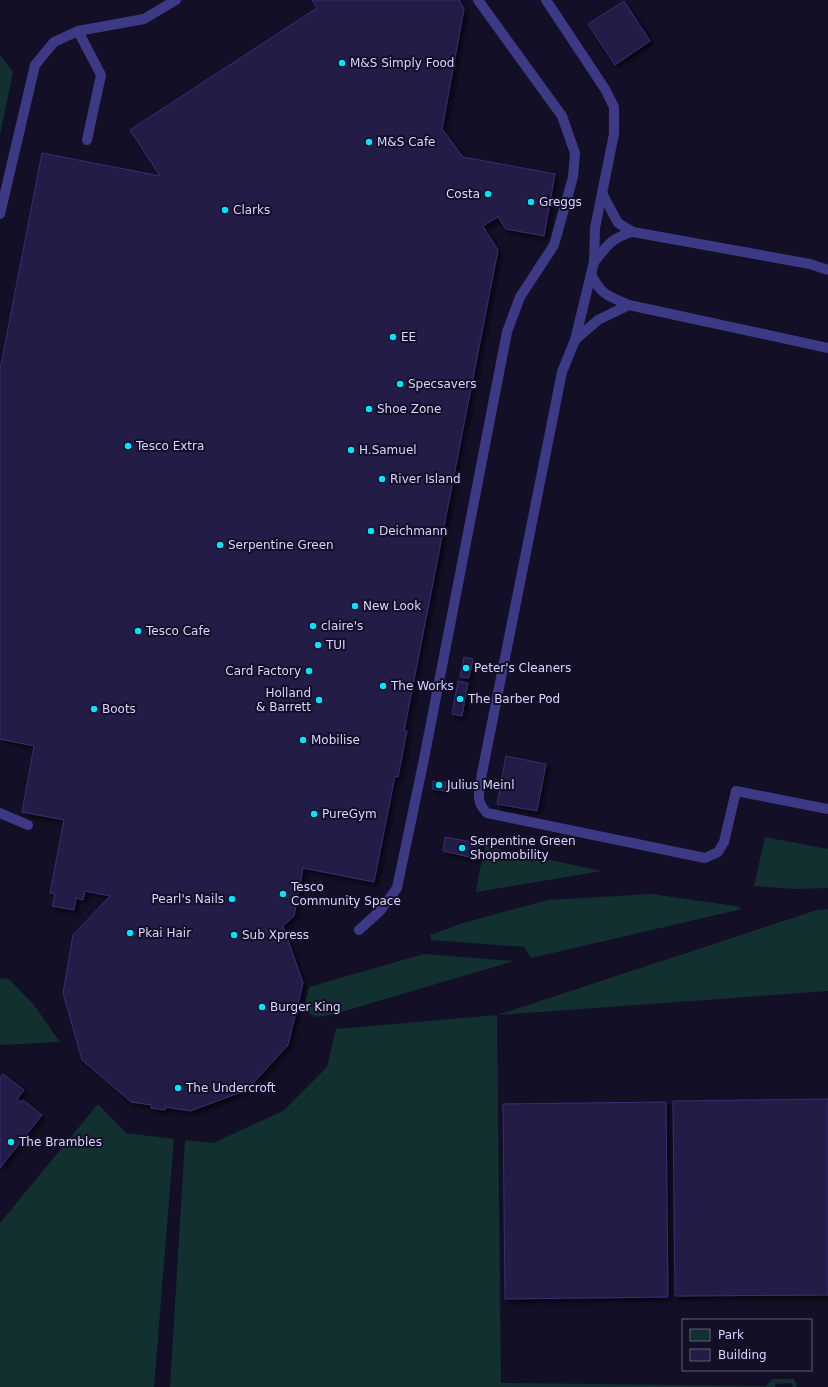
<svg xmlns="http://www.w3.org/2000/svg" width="828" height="1387" viewBox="0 0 828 1387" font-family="'DejaVu Sans',sans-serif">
  <defs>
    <filter id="shadow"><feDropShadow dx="3.5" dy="3.5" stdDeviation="2" flood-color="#0009"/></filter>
  </defs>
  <rect width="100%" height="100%" fill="#130f26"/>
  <g fill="#12302f">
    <polygon points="0,55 13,72 0,135"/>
    <polygon points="765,837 828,849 828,888 794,889 754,886"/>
    <polygon points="484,846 602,871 476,892"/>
    <polygon points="651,894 736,906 742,909 531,958 524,947 431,940 430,935 463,923 548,900"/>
    <polygon points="828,909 828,991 497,1015 501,1383 766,1386 772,1379 794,1379 797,1387 793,1387 792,1383 776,1384 775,1387 170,1387 185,1140 213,1143 283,1111 327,1067 336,1029 497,1015 817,910"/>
    <polygon points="424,954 514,961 331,1015 316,1017 303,1010 309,987"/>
    <polygon points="0,978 9,979 34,1005 60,1042 0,1045"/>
    <polygon points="98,1104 126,1133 174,1139 154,1387 0,1387 0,1223"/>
  </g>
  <g fill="#241b47" stroke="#3b2d73" filter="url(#shadow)">
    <polygon points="312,0 459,0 464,9 442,129 463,157 555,174 544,236 506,229 498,217 483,226 498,250 404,731 407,731 398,777 395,776 374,882 303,868 294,916 283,926 303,983 288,1045 247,1090 190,1111 166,1107 165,1110 151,1108 152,1105 131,1102 82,1060 63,993 73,935 110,896 85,891 83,900 76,898 74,910 52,906 55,894 50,893 64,820 22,812 34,746 0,739 0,370 42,153 160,176 130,130 317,8"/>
    <polygon points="624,1 650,41 615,65 588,24"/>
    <polygon points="464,657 473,659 469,678 460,677"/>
    <polygon points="458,681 468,683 462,716 452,714"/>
    <polygon points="506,756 546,764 537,811 497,804"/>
    <polygon points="433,781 446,782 445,791 432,789"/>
    <polygon points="445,837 481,844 478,859 443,851"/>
    <polygon points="3,1074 24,1090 17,1099 21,1102 23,1100 42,1115 0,1168 0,1078"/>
    <polygon points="828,1099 828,1295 675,1296 673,1101"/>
    <polygon points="666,1102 668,1297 505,1299 503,1104"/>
  </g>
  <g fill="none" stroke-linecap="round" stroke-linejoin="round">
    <g stroke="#3d3a85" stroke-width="10">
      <path d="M 546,0 L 605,89 L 614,107 L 614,134 L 595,228 L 594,262 L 575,340 L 562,372 L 482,773 C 480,790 474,800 487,813 L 705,858 L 718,852 L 724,842 L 736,791 L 828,809"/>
      <polyline points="78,31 101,75 87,140"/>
      <polyline points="602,193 618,223 633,232 810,264 828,270"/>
      <polyline points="0,214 35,65 54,42 78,31 144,19 176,0"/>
      <path d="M 594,262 C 607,246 612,237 633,232"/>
      <path d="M 591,274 C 601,295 608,296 629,305 L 828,348"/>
      <polyline points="575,340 598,320 629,305"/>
      <polyline points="0,813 28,825"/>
      <polyline points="359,930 380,911 397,888 424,759 507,332 520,297 554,245 573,177 575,153 562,116 478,0"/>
    </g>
  </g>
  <g fill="#00e5ff" stroke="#130f26" stroke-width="1.5">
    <circle cx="342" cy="63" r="4"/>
    <circle cx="369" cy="142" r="4"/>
    <circle cx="488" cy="194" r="4"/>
    <circle cx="531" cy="202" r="4"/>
    <circle cx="225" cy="210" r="4"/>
    <circle cx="393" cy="337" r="4"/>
    <circle cx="400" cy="384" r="4"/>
    <circle cx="369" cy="409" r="4"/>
    <circle cx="128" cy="446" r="4"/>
    <circle cx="351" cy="450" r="4"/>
    <circle cx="382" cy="479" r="4"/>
    <circle cx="371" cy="531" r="4"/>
    <circle cx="220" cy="545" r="4"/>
    <circle cx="355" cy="606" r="4"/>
    <circle cx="313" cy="626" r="4"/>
    <circle cx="138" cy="631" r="4"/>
    <circle cx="318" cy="645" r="4"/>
    <circle cx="466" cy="668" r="4"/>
    <circle cx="309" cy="671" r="4"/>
    <circle cx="383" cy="686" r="4"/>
    <circle cx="460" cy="699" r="4"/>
    <circle cx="319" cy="700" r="4"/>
    <circle cx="94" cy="709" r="4"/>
    <circle cx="303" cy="740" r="4"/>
    <circle cx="439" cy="785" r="4"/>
    <circle cx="314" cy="814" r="4"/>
    <circle cx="462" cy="848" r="4"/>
    <circle cx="283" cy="894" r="4"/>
    <circle cx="232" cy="899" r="4"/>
    <circle cx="130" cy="933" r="4"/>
    <circle cx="234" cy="935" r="4"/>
    <circle cx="262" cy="1007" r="4"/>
    <circle cx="178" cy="1088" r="4"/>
    <circle cx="11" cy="1142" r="4"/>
  </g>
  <g text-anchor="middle" stroke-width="4" stroke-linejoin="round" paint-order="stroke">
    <g font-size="12" fill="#d9d4ff" stroke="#130f26" text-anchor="start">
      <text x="350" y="67">M&amp;S Simply Food</text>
      <text x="377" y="146">M&amp;S Cafe</text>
      <text x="480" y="198" text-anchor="end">Costa</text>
      <text x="539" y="206">Greggs</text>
      <text x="233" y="214">Clarks</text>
      <text x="401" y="341">EE</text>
      <text x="408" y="388">Specsavers</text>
      <text x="377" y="413">Shoe Zone</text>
      <text x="136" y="450">Tesco Extra</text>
      <text x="359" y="454">H.Samuel</text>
      <text x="390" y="483">River Island</text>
      <text x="379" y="535">Deichmann</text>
      <text x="228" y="549">Serpentine Green</text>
      <text x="363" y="610">New Look</text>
      <text x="321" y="630">claire's</text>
      <text x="146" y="635">Tesco Cafe</text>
      <text x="326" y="649">TUI</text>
      <text x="474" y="672">Peter's Cleaners</text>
      <text x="301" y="675" text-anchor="end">Card Factory</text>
      <text x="391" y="690">The Works</text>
      <text x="311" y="697" text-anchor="end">Holland<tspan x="311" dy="14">&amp; Barrett</tspan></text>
      <text x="468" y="703">The Barber Pod</text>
      <text x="102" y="713">Boots</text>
      <text x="311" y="744">Mobilise</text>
      <text x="447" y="789">Julius Meinl</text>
      <text x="322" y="818">PureGym</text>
      <text x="470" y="845">Serpentine Green<tspan x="470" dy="14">Shopmobility</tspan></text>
      <text x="291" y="891">Tesco<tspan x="291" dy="14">Community Space</tspan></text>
      <text x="224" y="903" text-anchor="end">Pearl's Nails</text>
      <text x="138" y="937">Pkai Hair</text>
      <text x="242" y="939">Sub Xpress</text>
      <text x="270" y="1011">Burger King</text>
      <text x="186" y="1092">The Undercroft</text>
      <text x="19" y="1146">The Brambles</text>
    </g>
  </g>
  <rect x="682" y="1319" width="130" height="52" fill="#130f26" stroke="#625e7d"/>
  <rect x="690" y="1329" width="20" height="12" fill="#12302f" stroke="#625e7d"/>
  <text x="718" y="1339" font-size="12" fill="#d9d4ff">Park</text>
  <rect x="690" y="1349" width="20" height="12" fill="#241b47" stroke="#625e7d"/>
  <text x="718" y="1359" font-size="12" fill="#d9d4ff">Building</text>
</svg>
